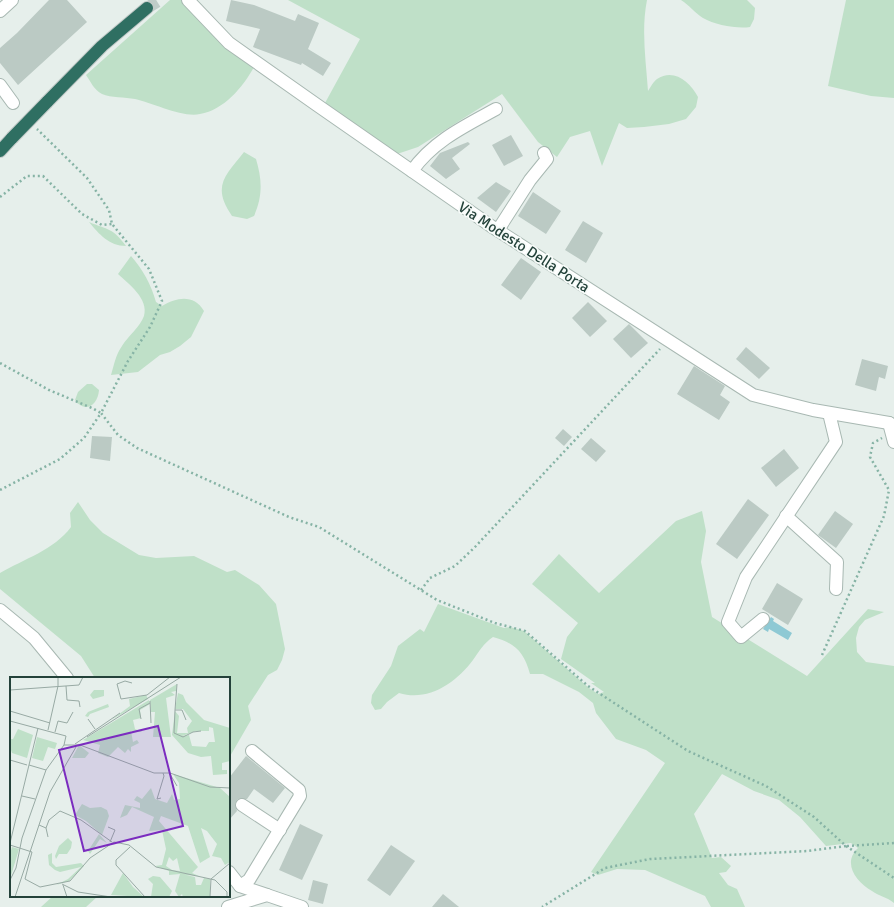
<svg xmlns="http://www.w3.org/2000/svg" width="894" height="907" viewBox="0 0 894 907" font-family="Signika,sans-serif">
  <rect width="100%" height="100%" fill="#e6efeb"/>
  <g fill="#bfe0c8">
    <path d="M 170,0 L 182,0 L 254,67 C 243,87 224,110 200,114 C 183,118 153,103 135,99 C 125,97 111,98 102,94 C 94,90 91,82 86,75 Z"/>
    <path d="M 288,0 L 647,0 C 641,30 646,61 648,91 C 650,88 653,82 657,79 C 674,68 690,82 698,97 L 696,107 L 686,119 L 669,124 L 644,127 L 627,128 L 619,123 L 602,166 L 590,131 L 570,137 L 557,157 L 538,142 L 502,94 L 418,147 L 397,154 L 325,103 L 360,39 Z"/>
    <path d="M 681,0 L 747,0 L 755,8 L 754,19 L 750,27 C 737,29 715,25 703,18 C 695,13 689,5 681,0 Z"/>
    <polygon points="846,0 894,0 894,98 871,96 828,86"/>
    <path d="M 244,152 L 256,159 C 262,179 263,196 254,216 L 247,219 L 232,216 C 211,186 226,175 244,152 Z"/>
    <path d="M 89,222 C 108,230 113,228 126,246 C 109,246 99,234 89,222 Z"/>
    <path d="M 131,256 C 143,270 151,284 156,302 L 162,306 C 177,297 194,294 204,311 L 191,337 L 180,346 L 170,352 L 160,355 L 138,372 L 111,375 C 114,365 116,354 122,346 C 128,336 140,327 144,316 C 149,299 129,284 118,274 Z"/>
    <path d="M 87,384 L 92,384 L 99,390 C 98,405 85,414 75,400 L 78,392 Z"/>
    <path d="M 78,502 L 90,520 L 103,533 L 139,555 L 156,558 L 194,556 L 227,572 L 235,570 L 259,585 L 276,604 L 285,649 L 282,660 L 277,670 L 268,675 L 248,706 L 251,720 L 229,758 L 229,678 L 95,678 L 81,656 L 0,589 L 0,573 C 24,559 54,550 71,527 L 70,513 Z"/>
    <path d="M 702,511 L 706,531 L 701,562 L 712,617 L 807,676 L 868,609 L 884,612 L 865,620 L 859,627 L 856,638 L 857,652 L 866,662 L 894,666 L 894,903 C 887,897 879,896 872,891 C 856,882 842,863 858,848 L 851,843 L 826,846 L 800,817 L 779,800 L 754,791 L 722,774 L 694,814 L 712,858 L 721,857 L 731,866 L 726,872 L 719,873 L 728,885 L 737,889 L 745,907 L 711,907 L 705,896 L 645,870 L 617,869 L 598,875 L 591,872 L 665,763 L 646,750 L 616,739 L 596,713 L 593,703 L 579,692 L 543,674 L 530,674 C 524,652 515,643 493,637 C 483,644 480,650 473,660 C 456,683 428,702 399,693 L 387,702 L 381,709 L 375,710 L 371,703 L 372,695 L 391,666 L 398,646 L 420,629 L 424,632 L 438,604 L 504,628 L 510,627 L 524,631 L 589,688 L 598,694 L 604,692 L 591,683 L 595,683 L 561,659 L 567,637 L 578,623 L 532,584 L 559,554 L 599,593 L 676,521 Z"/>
    <polygon points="53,896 98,896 86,907 41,907"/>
  </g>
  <polygon fill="#8ec9d4" points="771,617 774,619 773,621 792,633 788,640 769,629 768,632 763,629"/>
  <g fill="#bbcac4">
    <polygon points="49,0 67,0 87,22 18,85 0,63 0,48 17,33"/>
    <polygon points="231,0 254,5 295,21 298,14 319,23 308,49 331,63 323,76 302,63 301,65 253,47 260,29 226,21"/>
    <polygon points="511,135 523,156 504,166 492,145"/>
    <polygon points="468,142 470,144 452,158 460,169 446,179 430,166 440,153"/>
    <polygon points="496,182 511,191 496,212 477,198"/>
    <polygon points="533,192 561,211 546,234 518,216"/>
    <polygon points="583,221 603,233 586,263 565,250"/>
    <polygon points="521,258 541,272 521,300 501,285"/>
    <polygon points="588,302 607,321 590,337 572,318"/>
    <polygon points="629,324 648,343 631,358 613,339"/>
    <polygon points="746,347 770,368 759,379 736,359"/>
    <polygon points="862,359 888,366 885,379 879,377 876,391 855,385"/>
    <polygon points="694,366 725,386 720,395 730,402 719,420 677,394"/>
    <polygon points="563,429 572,437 564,446 555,438"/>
    <polygon points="92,436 112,437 110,461 90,458"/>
    <polygon points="591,438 606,451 596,462 581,449"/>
    <polygon points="784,449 799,468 776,487 761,468"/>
    <polygon points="748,499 769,515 737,559 716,544"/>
    <polygon points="835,511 853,524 836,548 818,535"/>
    <polygon points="777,583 803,599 788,625 762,609"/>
    <polygon points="246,756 285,788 273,803 254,789 247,799 238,799 235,804 237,811 229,820 229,778"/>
    <polygon points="300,824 323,835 302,880 279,870"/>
    <polygon points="391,845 415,861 390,896 367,880"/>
    <polygon points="313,880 328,884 323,904 308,900"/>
    <polygon points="443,894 459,907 432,907"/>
  </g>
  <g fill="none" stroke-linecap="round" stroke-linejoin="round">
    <polyline stroke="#bfccc8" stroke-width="12" stroke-dasharray="12 6" stroke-linecap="butt" points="147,8 160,0"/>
    <defs>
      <g id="minor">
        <polyline points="188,0 229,43 317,105 491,226 753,395 813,410 889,423 894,426"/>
        <polyline points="0,11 12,0"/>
        <polyline points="0,85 13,103"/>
        <path d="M 412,171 C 433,141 465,126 496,109"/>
        <polyline points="498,230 530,180 547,159 544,153"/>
        <polyline points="889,423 894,442"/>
        <polyline points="786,516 837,562 836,589"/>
        <polyline points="0,610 34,638 67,678"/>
        <polyline points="763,619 741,637 728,622 746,577 836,442 829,413"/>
        <polyline points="242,805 280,830"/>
        <polyline points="229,872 240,886 267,895"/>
        <polyline points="240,886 249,880 300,796 299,790 252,751"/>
        <polyline points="228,907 267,895 302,907"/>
      </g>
      <g id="highway">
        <polyline points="47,102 102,46 147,8"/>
        <polyline points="0,151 12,138"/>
      </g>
    </defs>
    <use href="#minor" stroke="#a8b8b2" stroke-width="14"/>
    <use href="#highway" stroke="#c2cac8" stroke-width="14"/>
    <g stroke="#86b3a5" stroke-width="2.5" stroke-dasharray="2 3" stroke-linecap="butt">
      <polyline points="0,197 27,176 43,176 82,214 102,225 112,224"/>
      <polyline points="0,363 49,390 92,408 101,413 128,361 150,327 162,301 149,269 112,224 109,210 87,178 37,129"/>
      <polyline points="0,490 60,459 84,438 101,413 118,435 137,448 289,517 319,527 437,600 495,623 525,631 588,686 688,751 766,786 814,817 846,846 807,851 650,859 605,868 542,907"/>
      <polyline points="421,590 430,578 455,566 475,547 660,349"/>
      <polyline points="822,655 884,516 889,490 870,457 873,443 882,438"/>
      <polyline points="846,846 894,878"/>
      <polyline points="847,846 894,843"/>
    </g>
    <use href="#minor" stroke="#fff" stroke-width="12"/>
    <use href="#highway" stroke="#2f6f62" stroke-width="12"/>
    <defs>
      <polyline id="highway-bridge" points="12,138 47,102"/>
    </defs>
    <use href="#highway-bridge" stroke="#c2cac8" stroke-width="14" stroke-linecap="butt"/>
    <use href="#highway-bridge" stroke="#2f6f62" stroke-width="12"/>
  </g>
  <g text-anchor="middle" stroke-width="3.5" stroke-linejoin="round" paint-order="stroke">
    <g font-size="15" fill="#24423a" stroke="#f7fbf9">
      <text transform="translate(524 247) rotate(33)" y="5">Via Modesto Della Porta</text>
    </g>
  </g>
  <g transform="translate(10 677)">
    <rect width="220" height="220" fill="#e6efeb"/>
    <path d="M 167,7 L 166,14 L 161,15 L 165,18 L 156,21 L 161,60 L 143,60 L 145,35 L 141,35 L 140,23 ZM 84,13 L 94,13 L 94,19 L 83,22 L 80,18 ZM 168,16 L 173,18 L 176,25 L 194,43 L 220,51 L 220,84 L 212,86 L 212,93 L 217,93 L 217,97 L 203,98 L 201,79 L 191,80 L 178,76 L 162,58 L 165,34 L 169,39 L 167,56 L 178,56 L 177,51 L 182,44 L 173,32 L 165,32 ZM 199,50 L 203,51 L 205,65 L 199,65 L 196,70 L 182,69 L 179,58 L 172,59 L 186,54 L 199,54 ZM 136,18 L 138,22 L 101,43 L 120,29 L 119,22 ZM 139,23 L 140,27 L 130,33 L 131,41 L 123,43 L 125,52 L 133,55 L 121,54 L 123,65 L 127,63 L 129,66 L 121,70 L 121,75 L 118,72 L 115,76 L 108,70 L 98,80 L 88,76 L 90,68 L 73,63 ZM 98,27 L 99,30 L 80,37 L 78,40 L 75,39 L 78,35 ZM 8,52 L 23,58 L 17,81 L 2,76 L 1,73 L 0,62 L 3,62 ZM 27,60 L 47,66 L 45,72 L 38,70 L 33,84 L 22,81 ZM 69,68 L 79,76 L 75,81 L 62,81 ZM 163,97 L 210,111 L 220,120 L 220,185 L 215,188 L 211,181 L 202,179 L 207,167 L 197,154 L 191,151 L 200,180 L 190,186 L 178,149 L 151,139 L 149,144 L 188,190 L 182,196 L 189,199 L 176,198 L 185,200 L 186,208 L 191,208 L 194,201 L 200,202 L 200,220 L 173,220 L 172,217 L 169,220 L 165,214 L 170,197 L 159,198 L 159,194 L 145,189 L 152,188 L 156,172 L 152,153 L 139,154 L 144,140 L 122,130 L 117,138 L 110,141 L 115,128 L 130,131 L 130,126 L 124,123 L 127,119 L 132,122 L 141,111 L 145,122 L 157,126 L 162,117 L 164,123 L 170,122 L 169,106 ZM 159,180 L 163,184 L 167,181 L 170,194 L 162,193 L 156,189 ZM 72,127 L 80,131 L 91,130 L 97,133 L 99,139 L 92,158 L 76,144 L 65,138 ZM 89,157 L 97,166 L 90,162 L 80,177 L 78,174 ZM 58,161 L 62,165 L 61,171 L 57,177 L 49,177 L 46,182 L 45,179 L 49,169 ZM 2,170 L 9,172 L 0,202 L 0,177 ZM 42,176 L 42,186 L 46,190 L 71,186 L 74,189 L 59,204 L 46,208 L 58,202 L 71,190 L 50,195 L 45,193 L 39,188 L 38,178 ZM 113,196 L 123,210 L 134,220 L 101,218 ZM 143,199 L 150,200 L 162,214 L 159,220 L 141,220 L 143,207 L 138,202 Z" fill="#bfe0c8" fill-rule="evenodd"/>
    <path fill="none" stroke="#98aaa4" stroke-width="1" d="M 122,6 L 115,4 L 107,7 L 111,22 L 137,18M 167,7 L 165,33 L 172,33 L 176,43M 56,9 L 57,23 L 69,24 L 70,30M 0,13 L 69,8 L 73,0M 137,18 L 160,0M 140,24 L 141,46M 165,33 L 164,56 L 173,60 L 183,55 L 191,54M 0,34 L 40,46M 78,42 L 85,52M 131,42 L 129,32 L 140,26M 0,44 L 56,59 L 54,68 L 36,93 L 19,88M 38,53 L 48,9 L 48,0M 45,55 L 48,44 L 57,46 L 63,35M 77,60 L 171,0M 65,67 L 110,36M 54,68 L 70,68 L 144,96 L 160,96 L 200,110 L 220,111M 0,83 L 17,88M 160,97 L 167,109M 12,119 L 25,122M 151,121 L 147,122 L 154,99 L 153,96M 29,148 L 36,151 L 38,160M 98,150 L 105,153 L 100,165M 36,151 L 39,143 L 50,134 L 71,143 L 102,165M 0,166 L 28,51M 0,168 L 22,175 L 15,202 L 30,210 L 60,204 L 80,181 L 104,165 L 119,168 L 146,190 L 205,203 L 217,215 L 217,220M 120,170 L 106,183 L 106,188 L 135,220M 201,202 L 220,186M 0,203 L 6,191 L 12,161 L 36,93M 52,207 L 68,215 L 101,220M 53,208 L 57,220M 5,220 L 40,115 L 66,70M 200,220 L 201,202"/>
    <path fill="#7b2cbf" fill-opacity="0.15" stroke="#7b2cbf" stroke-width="2" d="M 148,49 L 173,149 L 74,174 L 49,73 Z"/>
    <rect width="220" height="220" fill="none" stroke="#24423a" stroke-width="2"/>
  </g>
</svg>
